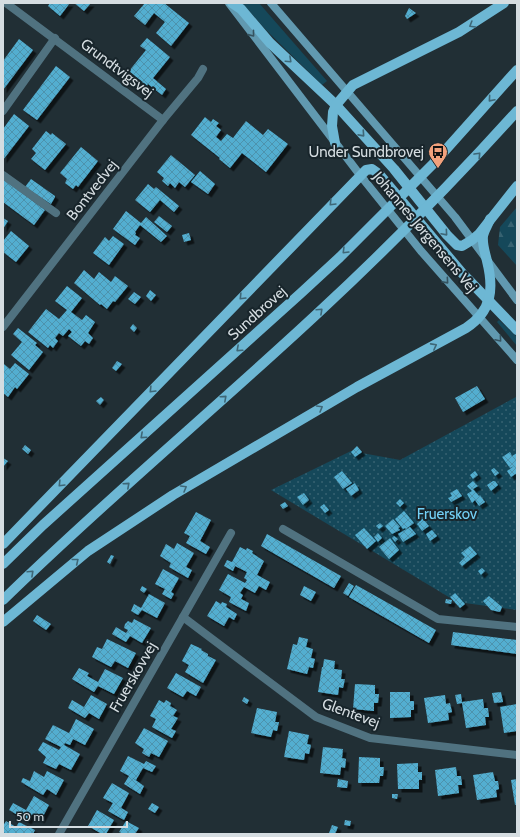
<svg xmlns="http://www.w3.org/2000/svg" width="520" height="837" viewBox="0 0 520 837" font-family="Cabin,sans-serif">
  <defs>
    <pattern id="forest-firs" width="22" height="20" patternUnits="userSpaceOnUse"><rect width="22" height="20" fill="#15485a"/><path d="M5 1l3.5 6h-7zM16 11l3.5 6h-7z" fill="#366271"/></pattern>
    <pattern id="park-dots" width="8" height="8" patternUnits="userSpaceOnUse"><rect width="8" height="8" fill="#15485a"/><path d="M2 2h.1M6 6h.1" fill="none" stroke="#366271" stroke-width="1.8" stroke-linecap="round"/></pattern>
    <pattern id="building-cross-hatch" width="8" height="8" patternUnits="userSpaceOnUse"><rect width="8" height="8" fill="#53aed0"/><path d="M0 0l8 8M0 8l8-8" fill="none" stroke="#4e93ad"/></pattern>
    <filter id="shadow"><feDropShadow dx="3.5" dy="3.5" stdDeviation="0" flood-color="#0009"/></filter>
  </defs>
  <rect width="100%" height="100%" fill="#212f35"/>
  <g fill="#15485a">
    <polygon points="242,3 259,3 327,81 322,85 266,30"/>
    <polygon points="499,320 517,337 517,346 497,322"/>
  </g>
  <polygon fill="url(#forest-firs)" points="517,207 517,266 498,245 500,227"/>
  <polygon fill="url(#park-dots)" points="516,397 517,398 517,610 457,602 271,490 351,451 400,460"/>
  <g fill="url(#building-cross-hatch)" filter="url(#shadow)">
    <polygon points="50,3 70,3 60,16 48,6"/>
    <polygon points="74,3 91,3 84,11"/>
    <polygon points="145,3 164,3 189,23 171,46 156,33 165,22 154,13 145,25 134,16"/>
    <polygon points="409,8 416,13 407,19 405,16"/>
    <polygon points="147,38 170,57 153,78 166,89 162,95 148,84 147,86 129,71 146,50 140,46"/>
    <polygon points="19,39 33,50 3,90 3,61"/>
    <polygon points="56,66 70,77 37,120 23,110"/>
    <polygon points="14,114 29,126 3,160 3,129"/>
    <polygon points="205,117 211,122 213,119 219,123 216,126 221,130 216,137 221,141 227,134 233,138 246,121 263,135 268,129 288,144 266,172 242,153 230,168 219,159 220,158 191,135"/>
    <polygon points="46,131 51,135 52,133 66,144 45,170 31,159 36,153 32,149"/>
    <polygon points="81,147 98,161 78,187 76,185 73,189 65,183 67,179 60,173"/>
    <polygon points="171,155 195,175 185,187 179,182 175,188 170,183 168,186 162,181 164,178 157,172"/>
    <polygon points="200,171 215,184 208,194 191,182"/>
    <polygon points="3,179 45,210 34,225 3,202"/>
    <polygon points="31,179 55,196 55,197 51,204 25,187"/>
    <polygon points="148,184 154,189 156,187 179,206 174,212 160,200 150,212 135,200"/>
    <polygon points="126,211 141,223 146,217 167,236 161,242 140,225 135,232 136,233 135,235 140,238 135,245 113,229"/>
    <polygon points="159,216 172,226 167,232 154,222"/>
    <polygon points="3,218 8,221 3,229"/>
    <polygon points="11,231 29,246 16,262 3,252 3,241"/>
    <polygon points="189,233 191,240 184,242 182,235"/>
    <polygon points="113,236 124,244 109,265 93,253 105,237 109,241"/>
    <polygon points="84,270 94,279 99,272 111,282 115,276 128,286 115,302 113,301 107,309 101,304 100,305 74,283"/>
    <polygon points="67,286 82,298 71,312 82,320 86,315 95,322 88,333 93,338 89,344 85,341 81,346 68,336 72,332 69,329 63,336 59,333 55,338 58,341 53,348 50,345 48,348 28,332 46,309 59,319 67,310 55,301"/>
    <polygon points="150,290 156,295 151,301 146,296"/>
    <polygon points="134,292 141,297 135,304 128,299"/>
    <polygon points="133,324 137,328 134,332 130,328"/>
    <polygon points="18,328 37,343 35,345 43,352 29,370 11,355 22,342 13,334"/>
    <polygon points="117,361 122,364 116,371 112,368"/>
    <polygon points="15,363 29,374 17,389 15,387 8,397 3,393 3,366 4,364 10,369"/>
    <polygon points="477,386 485,399 463,412 455,398"/>
    <polygon points="101,397 104,400 100,405 96,401"/>
    <polygon points="25,445 31,450 28,454 22,449"/>
    <polygon points="357,446 362,452 355,457 351,452"/>
    <polygon points="510,452 512,456 517,453 517,473 511,477 507,471 514,466 510,468 502,457"/>
    <polygon points="3,458 8,461 3,467"/>
    <polygon points="494,468 499,473 495,476 491,470"/>
    <polygon points="342,471 352,483 343,489 334,477"/>
    <polygon points="475,471 478,475 473,479 470,475"/>
    <polygon points="473,481 478,486 473,489 479,496 480,495 485,502 479,506 475,500 472,503 467,494 472,491 467,486"/>
    <polygon points="493,481 495,481 498,485 491,491 487,485"/>
    <polygon points="355,483 359,490 351,496 346,489"/>
    <polygon points="457,489 462,496 451,502 448,498 452,496 450,493"/>
    <polygon points="304,493 309,500 303,505 297,497"/>
    <polygon points="400,499 404,503 400,507 396,503"/>
    <polygon points="285,502 288,506 283,509 280,505"/>
    <polygon points="324,504 329,510 325,513 320,507"/>
    <polygon points="404,511 414,523 406,529 405,528 403,529 395,519"/>
    <polygon points="196,512 211,520 200,541 210,547 206,554 186,543 190,536 184,533"/>
    <polygon points="393,519 400,527 398,528 400,530 392,534 385,526"/>
    <polygon points="422,519 423,519 429,526 422,531 417,524"/>
    <polygon points="380,523 383,526 379,529 376,526"/>
    <polygon points="410,527 416,534 403,542 398,534"/>
    <polygon points="364,528 376,541 367,549 355,535"/>
    <polygon points="432,530 437,536 430,541 426,534"/>
    <polygon points="378,533 382,538 378,542 374,537"/>
    <polygon points="267,534 341,576 334,588 261,546"/>
    <polygon points="394,536 398,539 395,542 392,538"/>
    <polygon points="390,538 399,550 389,559 379,547"/>
    <polygon points="177,543 194,553 186,567 192,570 188,578 169,567 171,563 160,556 166,544 174,549"/>
    <polygon points="470,546 477,554 462,566 459,563 465,557 461,553"/>
    <polygon points="240,547 246,550 247,548 253,551 252,553 264,561 257,575 270,582 266,590 259,586 255,593 244,587 240,593 243,595 241,599 249,603 246,611 229,602 231,597 219,590 228,574 245,583 247,580 244,578 247,572 235,566 233,571 224,566 227,560 232,562"/>
    <polygon points="111,555 114,556 110,564 107,562"/>
    <polygon points="482,568 485,571 481,575 478,571"/>
    <polygon points="163,569 179,578 171,592 174,594 171,599 162,594 165,589 155,584"/>
    <polygon points="349,583 354,586 348,596 343,593"/>
    <polygon points="356,585 436,630 429,643 349,597"/>
    <polygon points="142,586 147,589 144,593 140,590"/>
    <polygon points="304,586 316,592 311,601 300,595"/>
    <polygon points="455,593 465,604 460,608 450,597"/>
    <polygon points="149,594 165,603 157,618 142,610 138,615 131,611 134,604 141,608"/>
    <polygon points="489,596 502,607 500,612 491,610 483,601"/>
    <polygon points="446,599 452,600 451,604 445,603"/>
    <polygon points="216,601 221,604 222,602 227,604 226,607 237,614 234,620 229,617 224,626 207,616"/>
    <polygon points="37,615 51,624 46,630 33,621"/>
    <polygon points="134,619 151,628 142,643 130,636 126,642 112,634 116,627 126,633 128,630 124,628 125,624 128,621 132,623"/>
    <polygon points="453,632 517,640 517,654 451,645"/>
    <polygon points="299,637 308,639 306,647 313,649 311,658 315,659 313,668 309,667 307,674 287,669 293,644 297,645"/>
    <polygon points="107,639 136,653 128,668 115,661 111,667 92,657 97,647 102,649"/>
    <polygon points="191,644 202,649 201,650 208,654 208,656 216,660 203,683 185,672 189,665 182,661"/>
    <polygon points="324,659 335,661 334,669 342,670 341,679 345,679 343,688 339,687 338,695 318,692 322,667 323,667"/>
    <polygon points="79,668 89,673 87,676 98,682 105,669 123,678 114,694 98,686 94,692 72,679"/>
    <polygon points="176,673 201,687 196,696 187,691 183,697 167,688"/>
    <polygon points="355,684 375,685 375,694 379,694 378,703 374,703 374,711 353,709"/>
    <polygon points="390,692 410,692 410,701 414,701 414,710 411,710 411,717 390,718"/>
    <polygon points="501,692 503,702 494,703 492,693"/>
    <polygon points="461,694 462,702 483,699 484,708 488,708 489,717 485,717 486,725 466,728 462,703 457,704 455,695"/>
    <polygon points="91,695 107,704 99,719 89,713 85,718 68,708 72,700 84,707"/>
    <polygon points="445,695 446,704 450,703 452,712 448,713 449,720 428,723 424,698"/>
    <polygon points="244,697 249,700 247,704 242,701"/>
    <polygon points="159,700 164,703 166,700 171,703 170,706 177,710 173,716 178,718 171,729 176,731 172,738 152,727 156,719 150,716"/>
    <polygon points="517,704 517,731 504,733 500,707"/>
    <polygon points="257,708 277,712 275,722 279,722 277,731 273,730 271,737 251,733"/>
    <polygon points="76,719 94,729 85,745 73,739 70,745 65,743 64,745 80,754 71,770 59,764 56,769 43,763 46,757 38,750 43,742 59,750 61,747 45,739 53,725 69,733"/>
    <polygon points="144,728 168,741 159,757 151,753 149,757 142,753 144,749 135,743"/>
    <polygon points="289,731 309,735 307,744 311,745 309,754 305,753 304,760 284,757"/>
    <polygon points="323,747 343,749 342,758 346,759 345,768 341,767 340,775 320,773"/>
    <polygon points="128,756 144,764 146,761 156,766 152,772 143,768 136,780 131,777 144,786 140,794 124,784 129,776 120,771"/>
    <polygon points="359,757 380,758 380,767 384,767 383,776 380,776 379,783 358,783"/>
    <polygon points="418,763 418,772 422,772 422,780 419,780 419,789 398,789 397,764"/>
    <polygon points="456,767 457,776 461,776 462,785 458,785 459,793 438,796 435,770"/>
    <polygon points="34,771 44,777 47,771 64,780 56,795 47,789 43,795 21,782 23,778 30,781"/>
    <polygon points="493,772 495,781 498,781 499,789 496,790 497,797 477,800 473,775"/>
    <polygon points="338,779 348,781 347,788 337,787"/>
    <polygon points="517,779 517,805 515,805 511,780"/>
    <polygon points="112,783 129,793 121,808 128,812 124,820 108,811 113,803 103,798"/>
    <polygon points="392,794 398,794 397,799 392,798"/>
    <polygon points="34,796 49,805 41,820 32,814 28,821 9,810 13,803 26,810"/>
    <polygon points="152,803 159,807 155,813 148,809"/>
    <polygon points="97,810 114,820 106,834 102,834 88,826"/>
    <polygon points="345,820 351,821 350,826 344,825"/>
    <polygon points="6,821 16,827 19,822 35,830 33,834 7,834 3,832 3,826"/>
    <polygon points="126,821 139,828 135,834 123,834 119,832"/>
    <polygon points="332,825 338,827 335,834 329,833"/>
  </g>
  <g fill="none" stroke-linecap="round" stroke-linejoin="round">
    <g stroke="#507280" stroke-width="8">
      <polyline points="6,3 163,120"/>
      <polyline points="3,111 55,38"/>
      <polyline points="3,175 56,213"/>
      <polyline points="3,327 163,120 198,78 203,69"/>
      <polyline points="283,529 438,619 517,627"/>
      <polyline points="183,617 316,717 370,738 517,755"/>
      <polyline points="59,834 231,533"/>
    </g>
    <g stroke="#6199b0" stroke-width="8">
      <polyline points="229,3 360,175 421,251 517,360"/>
      <polyline points="271,3 455,217 517,300"/>
    </g>
    <g stroke="#6db7d4" stroke-width="10">
      <polyline points="232,3 241,9 270,43 336,105 394,169 447,235 457,245 462,246 472,240 479,234 517,186"/>
      <polyline points="335,143 332,126 333,112 336,105 353,85 459,32 504,3"/>
      <polyline points="3,544 366,170 372,169 379,174 462,273 517,330"/>
      <polyline points="3,564 43,525 301,293 340,257 433,164 517,70"/>
      <path d="M 3,600 C 105,500 215,409 319,312 C 388,248 454,181 517,111"/>
      <path d="M 3,622 L 88,551 L 173,495 L 357,387 L 466,328 C 492,311 494,289 487,261 C 485,252 482,245 483,236 C 484,230 488,225 490,219"/>
    </g>
  </g>
  <defs><path id="oneway-chevron" d="M-2-3.5L2.5 0L-2 3.5" fill="none" stroke-width="1.6" stroke-linecap="round" stroke-linejoin="round"/></defs>
  <g stroke="#3e6777">
    <use href="#oneway-chevron" transform="translate(472 25) rotate(149)"/>
    <use href="#oneway-chevron" transform="translate(289 60) rotate(43)"/>
    <use href="#oneway-chevron" transform="translate(491 99) rotate(131)"/>
    <use href="#oneway-chevron" transform="translate(362 134) rotate(48)"/>
    <use href="#oneway-chevron" transform="translate(478 155) rotate(-47)"/>
    <use href="#oneway-chevron" transform="translate(332 203) rotate(134)"/>
    <use href="#oneway-chevron" transform="translate(445 233) rotate(49)"/>
    <use href="#oneway-chevron" transform="translate(345 251) rotate(135)"/>
    <use href="#oneway-chevron" transform="translate(242 297) rotate(134)"/>
    <use href="#oneway-chevron" transform="translate(320 311) rotate(-43)"/>
    <use href="#oneway-chevron" transform="translate(434 346) rotate(-28)"/>
    <use href="#oneway-chevron" transform="translate(239 349) rotate(138)"/>
    <use href="#oneway-chevron" transform="translate(152 390) rotate(134)"/>
    <use href="#oneway-chevron" transform="translate(224 398) rotate(-42)"/>
    <use href="#oneway-chevron" transform="translate(320 408) rotate(-30)"/>
    <use href="#oneway-chevron" transform="translate(143 436) rotate(138)"/>
    <use href="#oneway-chevron" transform="translate(61 484) rotate(134)"/>
    <use href="#oneway-chevron" transform="translate(127 485) rotate(-42)"/>
    <use href="#oneway-chevron" transform="translate(184 488) rotate(-30)"/>
    <use href="#oneway-chevron" transform="translate(76 561) rotate(-39)"/>
    <use href="#oneway-chevron" transform="translate(31 573) rotate(-43)"/>
  </g>
  <g stroke="#355360">
    <use href="#oneway-chevron" transform="translate(252 34) rotate(51)"/>
    <use href="#oneway-chevron" transform="translate(446 281) rotate(49)"/>
    <use href="#oneway-chevron" transform="translate(499 339) rotate(50)"/>
  </g>
  <defs>
    <symbol id="bus-pin" viewBox="-11 -11 22 30"><path d="M0 17L-7.5 6A9.5 9.5 0 1 1 7.5 6Z" fill="#f1a17c" stroke="#18252b"/><path d="M-5-6H5V4H4V6H2V4H-2V6H-4V4H-5ZM-3.5-4V0h7V-4ZM-3.5 1.2v1.5H-2V1.2ZM2 1.2v1.5H3.5V1.2Z" fill="#111"/></symbol>
  </defs>
  <g fill-rule="evenodd">
    <use href="#bus-pin" x="427" y="141" width="22" height="30"/>
  </g>
  <g text-anchor="middle" stroke-width="4" stroke-linejoin="round" paint-order="stroke">
    <g font-size="15" fill="#d5dde1" stroke="#18252b">
      <text transform="translate(117 68) rotate(37)" y="5">Grundtvigsvej</text>
      <text transform="translate(92 190) rotate(-52)" y="5">Bontvedvej</text>
      <text transform="translate(425 232) rotate(50)" y="5">Johannes Jørgensens Vej</text>
      <text transform="translate(257 313) rotate(-42)" y="5">Sundbrovej</text>
      <text transform="translate(133 677) rotate(-60)" y="5">Fruerskovvej</text>
      <text transform="translate(351 713) rotate(20)" y="5">Glentevej</text>
    </g>
    <g font-size="15" fill="#d5dde1" stroke="#18252b" text-anchor="end">
      <text x="424" y="157">Under Sundbrovej</text>
    </g>
    <g font-size="15" fill="#73d1f7" stroke="#18252b">
      <text x="447" y="519">Fruerskov</text>
    </g>
  </g>
  <rect width="520" height="837" fill="none" stroke="#d5dde1" stroke-width="8"/>
  <path d="M10 821v6h117v-6" fill="none" stroke="#d5dde1" stroke-width="2"/>
  <text x="16" y="821" font-size="12" fill="#d5dde1" stroke="#18252b" stroke-width="3" paint-order="stroke">50 m</text>
</svg>
